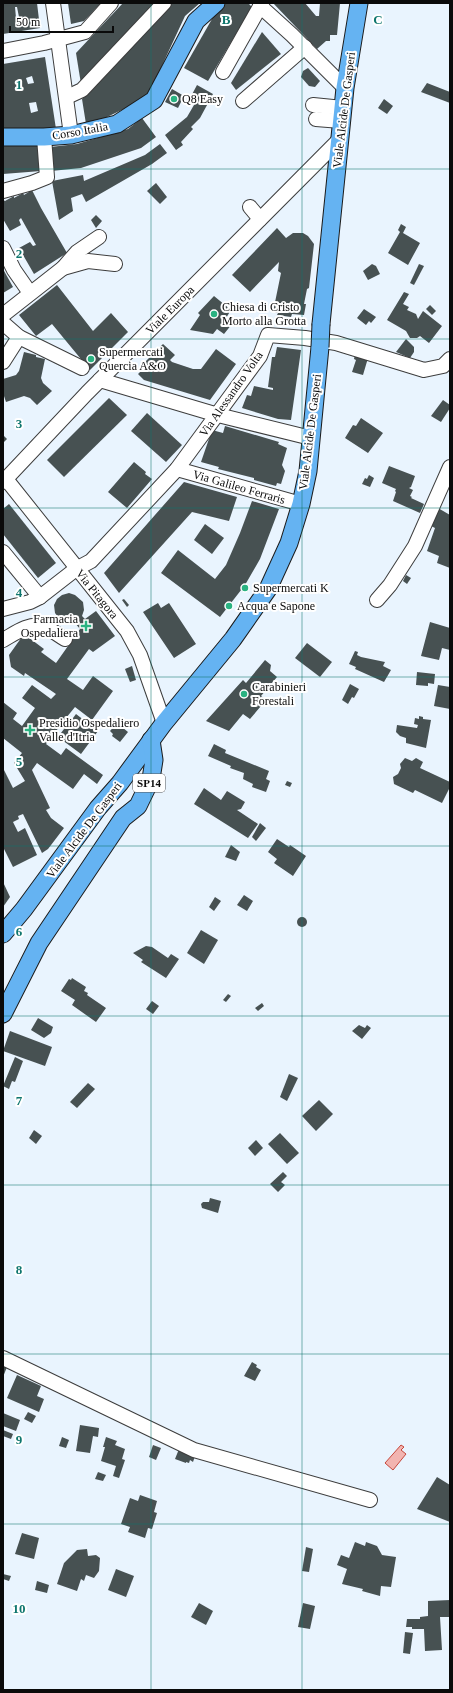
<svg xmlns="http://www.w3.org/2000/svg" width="453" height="1693" viewBox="0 0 453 1693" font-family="Georgia,serif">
  <rect width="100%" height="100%" fill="#e9f4fe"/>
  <polygon fill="#f2b4b0" stroke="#c6473b" points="401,1445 404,1447 401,1450 406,1454 393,1470 385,1463"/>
  <g fill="#475152" fill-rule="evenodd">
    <path d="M 3,3 L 37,3 L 40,28 L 3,34 ZM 15,7 L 17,7 L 19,17 L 16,18 Z"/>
    <polygon points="68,3 101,3 84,21 71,24"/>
    <polygon points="123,3 157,3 81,84 76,53"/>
    <polygon points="171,3 200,3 185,16 152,87 147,94 134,104 105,118 86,124 82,99"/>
    <polygon points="226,3 248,3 252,7 208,81 184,68 216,12"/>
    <polygon points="273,3 305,3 316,16 319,16 320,3 340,3 337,35 330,35 330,41 326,41 317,49"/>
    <polygon points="262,32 281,54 236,90 231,83"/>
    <path d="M 45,57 L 56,129 L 3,128 L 3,64 ZM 32,76 L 34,83 L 28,84 L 26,78 ZM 36,102 L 38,111 L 31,113 L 29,103 Z"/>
    <polygon points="308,68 320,81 315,87 309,86 301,77 303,71"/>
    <polygon points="427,83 450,92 450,103 421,92"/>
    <polygon points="197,85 213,94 200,118 191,127 193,129 181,142 183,145 176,150 165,135 187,117 194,105 188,102"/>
    <polygon points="172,89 184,96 178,108 165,102"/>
    <polygon points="384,99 393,106 387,114 378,108"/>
    <polygon points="142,118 156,137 141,148 81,168 51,171 50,147 77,144 128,129"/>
    <polygon points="160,144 167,153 152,164 86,202 82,194 71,198 73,211 59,220 52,181 83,175 84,181 145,155"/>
    <polygon points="3,145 40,146 41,171 3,174"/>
    <polygon points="156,183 167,197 160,204 147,191"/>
    <polygon points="32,190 41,208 67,253 34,274 19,248 30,242 33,246 36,245 21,218 19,220 21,225 10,231 3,219 3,200 5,201 14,196 14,198 23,193 24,195"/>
    <polygon points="96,215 102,221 96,228 91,220"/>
    <polygon points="401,224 406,227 403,233 420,243 408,265 388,253 400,232 398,230"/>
    <polygon points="277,228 286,238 293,233 303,233 308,236 314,244 309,288 307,289 304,304 306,304 304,315 292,314 291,317 277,315 278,313 273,312 281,273 278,271 279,262 250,292 232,275"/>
    <polygon points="372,264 376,266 380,274 368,280 363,271"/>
    <polygon points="419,264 424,266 414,285 410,283"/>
    <polygon points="3,269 13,287 3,293"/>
    <polygon points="57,285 93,331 111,313 128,332 90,370 52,324 36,336 19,315"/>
    <polygon points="404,292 409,294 403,304 409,307 407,310 416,314 418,319 423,311 442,326 429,343 420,336 417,338 410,338 406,331 387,320"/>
    <polygon points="214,296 231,310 226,318 232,324 224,334 217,329 213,334 190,330 200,315 198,313"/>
    <polygon points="430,305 436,311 432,315 426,309"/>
    <polygon points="364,309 376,317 371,323 369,321 366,325 357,318"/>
    <polygon points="406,339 414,347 414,352 410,358 396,352"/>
    <polygon points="163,344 175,355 170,360 172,362 193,369 201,369 216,349 236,364 210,400 144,380 138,374 143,369 141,366"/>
    <polygon points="277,347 301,350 291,420 278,419 242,408 247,395 251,396 254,386 273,390 273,388 268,387 272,357 275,357"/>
    <polygon points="24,352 36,355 36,357 45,359 41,378 43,383 52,391 37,405 30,398 24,396 6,402 3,393 3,379 16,375 19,371"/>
    <polygon points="355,354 368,358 363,375 352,372 356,360 354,359"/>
    <polygon points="109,398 127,415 64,477 47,460"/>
    <polygon points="443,400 450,405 450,408 441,422 431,416"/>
    <polygon points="147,413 182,445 166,462 131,431"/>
    <polygon points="361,418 383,433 368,453 345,438 353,425 356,426"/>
    <polygon points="225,426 279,442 278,444 287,448 282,465 285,471 281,484 277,483 276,486 254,480 254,478 218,469 219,467 201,462 212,430 223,433"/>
    <polygon points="3,435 7,439 3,443"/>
    <polygon points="134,462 146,472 145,474 152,479 127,508 108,492"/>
    <polygon points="389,466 415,476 411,487 409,488 413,490 410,496 412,497 411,498 424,504 420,513 393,501 396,492 395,491 396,489 382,483"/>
    <polygon points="369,475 374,478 370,487 362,484 365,478 367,479"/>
    <polygon points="184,482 237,497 229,521 192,512 119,593 104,573"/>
    <polygon points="252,501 279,509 260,559 245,585 220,617 161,573 178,550 215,579 226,565 240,533"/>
    <polygon points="9,504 56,563 38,578 3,534 3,509"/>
    <polygon points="438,508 450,515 450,568 437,563 439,556 427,551 435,528 429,525"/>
    <polygon points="205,524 224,538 212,554 194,540"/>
    <polygon points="406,575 411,578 407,584 403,581"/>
    <polygon points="69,593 75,595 83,602 84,610 82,616 85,619 96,611 115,636 93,652 89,649 67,679 83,690 93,676 113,691 92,720 75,707 66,718 70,722 76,714 98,731 81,754 58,737 64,729 60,726 46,744 61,755 66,748 103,775 97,784 84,774 73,789 37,763 32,770 50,808 46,810 51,818 64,828 48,849 42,853 23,814 18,816 19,819 13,822 18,832 25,828 37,855 13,867 3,847 3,768 13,788 25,781 14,763 22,753 3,738 3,702 17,713 13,719 22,726 35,708 22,698 32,685 51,699 56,694 25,673 24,676 11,667 9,655 24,634 44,649 41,652 56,663 80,629 75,623 67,624 61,621 55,613 54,605 57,599 62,595"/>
    <polygon points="124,599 129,605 127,607 122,600"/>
    <polygon points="158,603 161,608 169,603 196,644 174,658 143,612"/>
    <polygon points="430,622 450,628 450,650 442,648 439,660 421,656"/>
    <polygon points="307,643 332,662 320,677 295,658"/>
    <polygon points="355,651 358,652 357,655 361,657 385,662 383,666 391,670 384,682 355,669 356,667 349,664"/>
    <polygon points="265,660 271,665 270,671 277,677 261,696 266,700 250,719 243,714 229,731 206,721 243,680 246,683"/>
    <polygon points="132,666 136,680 130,682 125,669"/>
    <polygon points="417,672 435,674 434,684 428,683 428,686 416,685"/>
    <polygon points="350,684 359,689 354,698 352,697 348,704 342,700"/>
    <polygon points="438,685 450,687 450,709 434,706"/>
    <polygon points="419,716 423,717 423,719 431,720 426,748 406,743 406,738 400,736 396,732 397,725 417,728 418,725 414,724 415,718 419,719"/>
    <polygon points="117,723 128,732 120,742 112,736 113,734 110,731"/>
    <polygon points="214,744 226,750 225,753 269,771 266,779 270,781 266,792 252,787 253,784 243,779 244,773 230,768 231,766 208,756"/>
    <polygon points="405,758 412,761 416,758 423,762 420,768 450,782 450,787 442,803 415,790 413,793 394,784 393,777 398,774 401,768 400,764"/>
    <polygon points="287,781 292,783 290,787 285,785"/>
    <polygon points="204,788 221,800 227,791 245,802 241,809 237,810 258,824 248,838 194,804"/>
    <polygon points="260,823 266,828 256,841 252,837"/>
    <polygon points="277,839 289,847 290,845 306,856 293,876 274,863 277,859 268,852"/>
    <polygon points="231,845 240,852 236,861 225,857"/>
    <polygon points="3,882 10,897 3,907"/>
    <polygon points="244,895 253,901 247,911 237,905"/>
    <polygon points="215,897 221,901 214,911 209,907"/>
    <circle cx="302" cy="922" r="5"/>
    <polygon points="201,930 218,940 204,964 187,953"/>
    <polygon points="146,946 152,947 168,958 171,954 179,959 166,978 141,962 143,960 133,953"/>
    <polygon points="72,978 86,987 84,991 88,993 87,995 106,1008 96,1022 72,1005 75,1000 61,991 69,979 71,980"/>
    <polygon points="228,994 231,996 226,1002 223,1000"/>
    <polygon points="152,1001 159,1006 153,1014 146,1009"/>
    <polygon points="262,1003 264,1006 258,1011 255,1008"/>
    <polygon points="38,1018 53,1027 51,1033 44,1038 31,1030"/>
    <polygon points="359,1025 365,1028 367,1025 371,1028 362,1039 352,1031"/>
    <polygon points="10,1031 52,1047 45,1066 3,1051"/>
    <polygon points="15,1057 23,1061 15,1082 12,1081 9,1089 3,1086"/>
    <polygon points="289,1074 298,1078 287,1101 280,1097"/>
    <polygon points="88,1083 95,1089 77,1108 70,1102"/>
    <polygon points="319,1100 333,1114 316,1131 302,1116"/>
    <polygon points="34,1130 42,1136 36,1144 29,1138"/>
    <polygon points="280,1133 299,1153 287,1164 268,1144"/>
    <polygon points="256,1140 263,1148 255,1156 248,1148"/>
    <polygon points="283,1172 287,1176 281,1182 285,1185 278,1192 270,1184"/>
    <polygon points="210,1198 221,1201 218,1213 202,1208 201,1204 203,1202 209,1202"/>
    <polygon points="252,1362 257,1365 256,1367 261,1370 255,1381 244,1376"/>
    <polygon points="3,1366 7,1367 3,1377"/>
    <polygon points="17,1375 41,1386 37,1396 44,1399 39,1412 7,1398"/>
    <polygon points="28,1412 36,1416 32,1423 24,1419"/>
    <polygon points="3,1413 20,1420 16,1431 3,1426"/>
    <polygon points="80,1425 99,1428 98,1437 93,1436 90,1453 76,1451"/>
    <polygon points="3,1430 13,1434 11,1439 3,1436"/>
    <polygon points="62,1437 69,1440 66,1448 59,1446"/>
    <polygon points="106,1437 117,1441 115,1445 125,1449 122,1459 125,1460 119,1478 113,1476 116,1466 101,1461 105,1447 103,1447"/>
    <polygon points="153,1445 161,1448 156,1460 149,1457"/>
    <polygon points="179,1449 195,1456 193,1462 190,1460 189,1463 186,1462 186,1463 175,1459"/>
    <polygon points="98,1472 106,1475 103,1481 95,1479"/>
    <polygon points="437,1477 450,1485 450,1522 417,1509"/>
    <polygon points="140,1495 157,1501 154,1512 157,1513 152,1529 148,1528 145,1538 128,1532 130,1527 121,1524 130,1498 138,1501"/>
    <polygon points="22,1533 39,1538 34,1559 15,1554"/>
    <polygon points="355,1542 365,1546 366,1542 377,1546 382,1555 396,1557 391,1587 381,1586 380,1596 362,1591 363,1589 342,1584 347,1569 337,1565 341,1555 349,1558"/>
    <polygon points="306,1547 313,1549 309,1572 302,1571"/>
    <polygon points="87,1549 88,1556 96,1555 100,1558 99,1571 94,1578 86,1575 84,1581 81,1579 77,1591 57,1584 64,1563 77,1550"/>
    <polygon points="116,1569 134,1576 126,1597 108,1590"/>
    <polygon points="3,1574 11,1576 9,1581 3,1579"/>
    <polygon points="37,1581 49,1585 47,1593 35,1590"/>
    <polygon points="450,1600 450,1617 440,1617 442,1650 425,1651 424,1629 412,1629 412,1627 406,1627 407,1619 420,1619 420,1617 428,1616 428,1601"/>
    <polygon points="199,1603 213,1611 206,1625 191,1617"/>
    <polygon points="303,1603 315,1606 310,1629 298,1627"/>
    <polygon points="405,1632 413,1633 410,1654 403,1653"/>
  </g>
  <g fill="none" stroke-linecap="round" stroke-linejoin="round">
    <defs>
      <g id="minor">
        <polyline points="53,3 71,135"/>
        <polyline points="260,6 292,35 345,88"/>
        <polyline points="3,51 44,43 85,32 111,3"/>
        <polyline points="223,72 262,3"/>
        <polyline points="67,97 82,90 164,3"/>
        <polyline points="243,101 305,47"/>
        <polyline points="313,105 343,108"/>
        <polyline points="316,119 341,121"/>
        <polyline points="3,191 32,183 47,177 44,137"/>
        <polyline points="250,207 260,219"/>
        <polyline points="3,248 14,270 30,293"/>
        <polyline points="63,268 88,261 115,264"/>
        <polyline points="3,315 63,268 77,252 99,237"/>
        <polyline points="3,323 19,337 82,368"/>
        <polyline points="3,362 19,337"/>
        <polyline points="100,380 218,415 311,438"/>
        <polyline points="177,469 301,504"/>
        <polyline points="6,479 127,631 140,655 164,723"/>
        <polyline points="3,482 87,393 339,140"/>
        <polyline points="3,552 40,597"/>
        <polyline points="377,600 390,585 415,546 450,467"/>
        <polyline points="3,609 30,602 40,597 76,569 91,561 177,469 260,356 268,335 305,338 336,343 424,370 443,366 450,359"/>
        <path d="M 3,640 C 14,634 28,623 42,626 C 50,628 58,635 65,639"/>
        <polyline points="3,1358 194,1450 370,1500"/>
      </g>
      <g id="major">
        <polyline points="3,137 44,137 71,135 117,124 154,100 196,21 216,3"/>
        <polyline points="321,324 345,88 359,3"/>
        <polyline points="3,934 24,909 98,808 120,783 164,723 233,639 268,589 289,543 301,504 308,471 320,347"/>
        <polyline points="3,1014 39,943 123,818 138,806 151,779 154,760 151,740"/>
      </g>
    </defs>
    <use href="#minor" stroke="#3d3d3d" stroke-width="16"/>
    <use href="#major" stroke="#1b1b1b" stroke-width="19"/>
    <use href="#minor" stroke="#fff" stroke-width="14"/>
    <use href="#major" stroke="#65b3f2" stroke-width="17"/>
    <defs>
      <polyline id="major-bridge" points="320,347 321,324"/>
    </defs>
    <use href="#major-bridge" stroke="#1b1b1b" stroke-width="19" stroke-linecap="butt"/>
    <use href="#major-bridge" stroke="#65b3f2" stroke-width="17"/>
  </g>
  <path fill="none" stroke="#0f766e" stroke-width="1" stroke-opacity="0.55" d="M 151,3 L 151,1690M 302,3 L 302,1690M 3,169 L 450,169M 3,339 L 450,339M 3,508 L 450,508M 3,677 L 450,677M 3,846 L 450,846M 3,1016 L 450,1016M 3,1185 L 450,1185M 3,1354 L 450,1354M 3,1524 L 450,1524"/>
  <g fill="#2ab281" stroke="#fff" stroke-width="1.5">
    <circle cx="174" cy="99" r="4"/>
    <circle cx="214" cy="314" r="4"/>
    <circle cx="91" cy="359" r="4"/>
    <circle cx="245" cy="588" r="4"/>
    <circle cx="229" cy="606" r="4"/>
    <path d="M84 620h4v4h4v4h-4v4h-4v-4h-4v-4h4z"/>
    <circle cx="244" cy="694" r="4"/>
    <path d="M28 724h4v4h4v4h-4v4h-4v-4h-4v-4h4z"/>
  </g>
  <g text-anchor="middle" stroke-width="4" stroke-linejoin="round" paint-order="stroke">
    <rect fill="#fff" stroke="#545454" stroke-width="1" x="133" y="774" width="32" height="18" rx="3"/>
    <g font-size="11" font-weight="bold" fill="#0a0a0a">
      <text x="149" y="787">SP14</text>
    </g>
    <g font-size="12" fill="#0a0a0a" stroke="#fff" text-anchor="start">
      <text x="182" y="103">Q8 Easy</text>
      <text x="222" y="311">Chiesa di Cristo<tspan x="222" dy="14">Morto alla Grotta</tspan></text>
      <text x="99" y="356">Supermercati<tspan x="99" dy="14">Quercia A&amp;O</tspan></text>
      <text x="253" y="592">Supermercati K</text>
      <text x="237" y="610">Acqua e Sapone</text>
      <text x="78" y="623" text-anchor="end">Farmacia<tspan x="78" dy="14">Ospedaliera</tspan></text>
      <text x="252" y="691">Carabinieri<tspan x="252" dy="14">Forestali</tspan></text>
      <text x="39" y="727">Presidio Ospedaliero<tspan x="39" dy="14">Valle d'Itria</tspan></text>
    </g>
    <g font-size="12" fill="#0a0a0a" stroke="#fff">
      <text transform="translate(344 110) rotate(-83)" y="4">Viale Alcide De Gasperi</text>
      <text transform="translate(80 131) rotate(-10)" y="4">Corso Italia</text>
      <text transform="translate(170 310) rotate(-45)" y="4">Viale Europa</text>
      <text transform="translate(231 394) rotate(-55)" y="4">Via Alessandro Volta</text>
      <text transform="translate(310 432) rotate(-83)" y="4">Viale Alcide De Gasperi</text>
      <text transform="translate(239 487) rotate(16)" y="4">Via Galileo Ferraris</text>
      <text transform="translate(97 594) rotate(51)" y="4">Via Pitagora</text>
      <text transform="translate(84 830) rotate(-53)" y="4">Viale Alcide De Gasperi</text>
    </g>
  </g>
  <g font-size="13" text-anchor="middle" font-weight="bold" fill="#0f766e" stroke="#fff" stroke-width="4" stroke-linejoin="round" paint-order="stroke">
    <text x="226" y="24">B</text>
    <text x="378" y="24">C</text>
    <text x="19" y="89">1</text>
    <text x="19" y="258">2</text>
    <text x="19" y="428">3</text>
    <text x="19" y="597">4</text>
    <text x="19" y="766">5</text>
    <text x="19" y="936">6</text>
    <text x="19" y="1105">7</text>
    <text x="19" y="1274">8</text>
    <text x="19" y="1444">9</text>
    <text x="19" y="1613">10</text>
  </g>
  <rect width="453" height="1693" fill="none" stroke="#0a0a0a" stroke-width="8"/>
  <path d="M10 26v6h103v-6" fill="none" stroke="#0a0a0a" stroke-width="2"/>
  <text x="16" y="26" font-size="12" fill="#0a0a0a" stroke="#ffffff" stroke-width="3" paint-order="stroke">50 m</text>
</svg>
